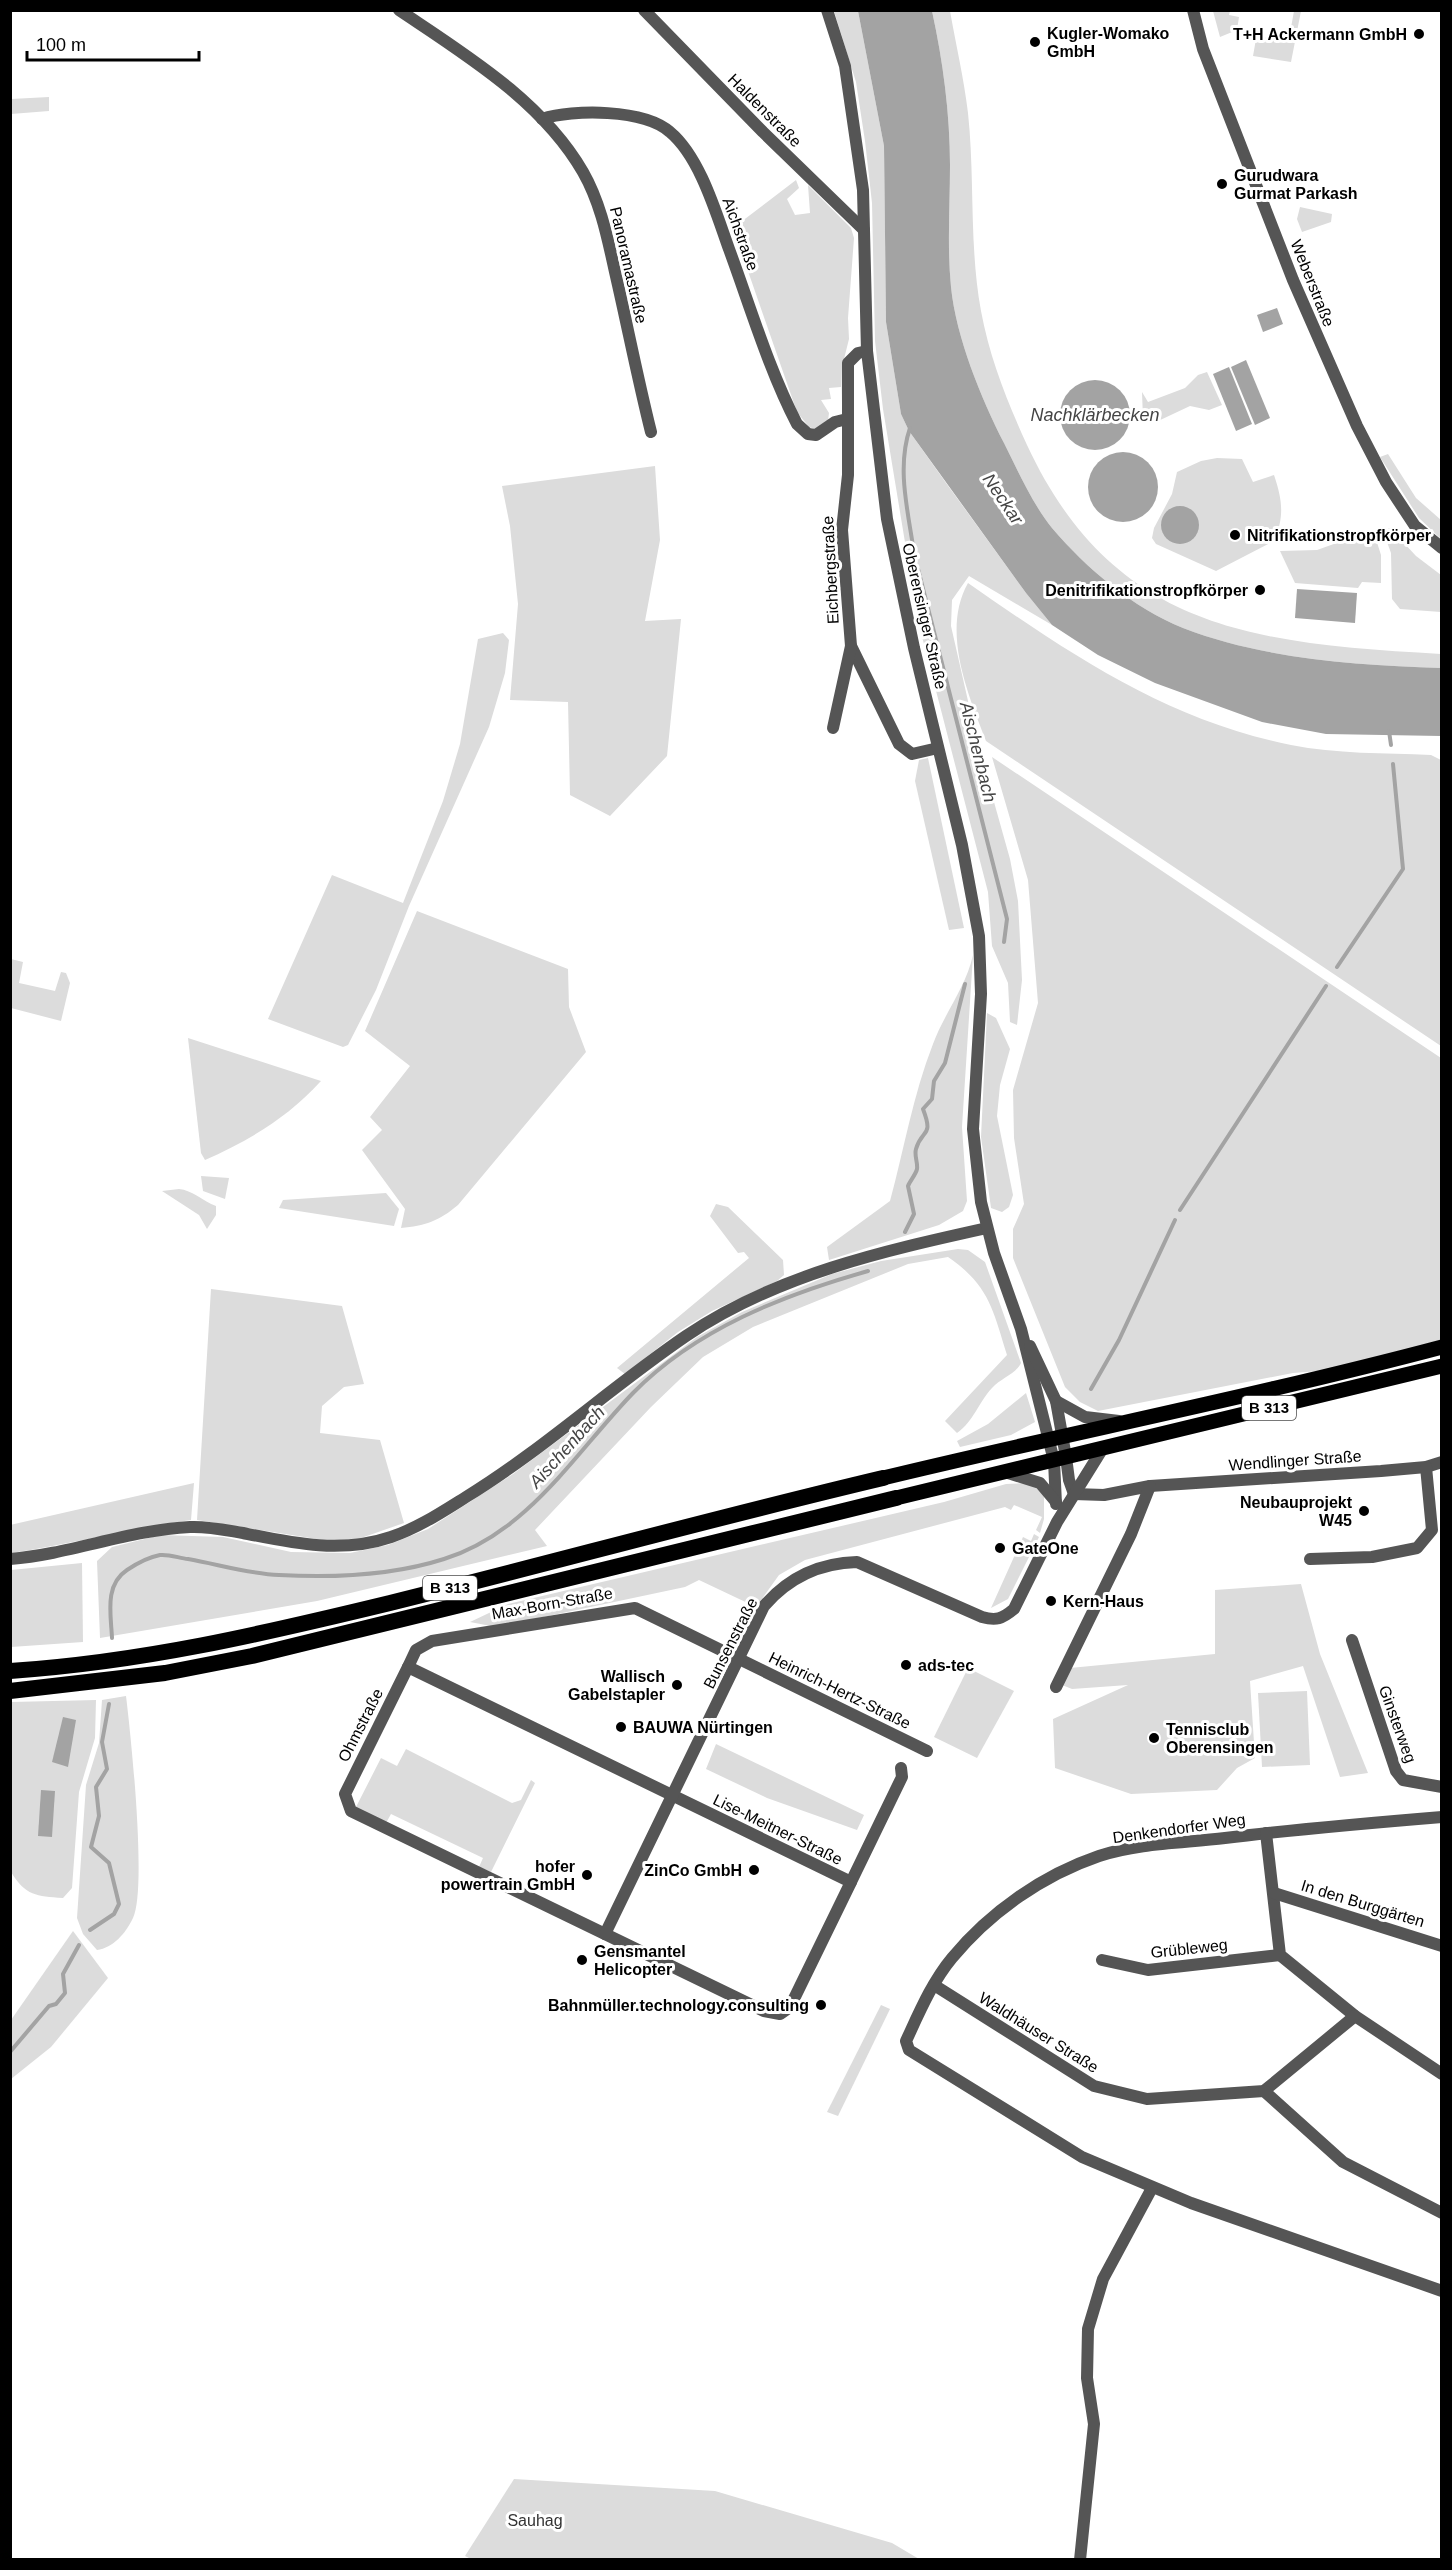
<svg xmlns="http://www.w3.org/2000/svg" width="1452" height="2570" viewBox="0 0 1452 2570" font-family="Helvetica,sans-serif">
  <rect width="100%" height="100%" fill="#fff"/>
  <g fill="#dcdcdc">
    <polygon points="834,11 858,11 884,146 886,322 901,414 909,431 946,483 1026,593 1052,625 969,576 952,600 951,626 978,745 1010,859 1018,901 1022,980 1017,1025 1010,1022 1008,983 992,946 988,892 918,621 883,409 875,341 872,203 865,141 856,82"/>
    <path d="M 932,11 L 950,11 C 956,45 964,79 968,113 C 975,179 969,246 981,311 C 990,359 1007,401 1027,445 C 1114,632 1257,643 1441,654 L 1441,668 C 1356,665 1263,659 1183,628 C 1133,608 1086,568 1052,528 C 1032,503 1018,471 1004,443 C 981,398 956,337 951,287 C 947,246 950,206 950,165 C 950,114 943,61 932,11 Z"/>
    <polygon points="1213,11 1230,11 1229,15 1239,17 1237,30 1220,37"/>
    <polygon points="1294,11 1301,11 1291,62 1253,56 1256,39 1290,33"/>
    <polygon points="49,97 49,111 11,114 11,99"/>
    <polygon points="796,180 799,188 787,199 795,215 810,213 808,185 851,228 854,238 848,318 849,339 842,367 841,403 841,387 829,388 831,399 821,400 829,413 828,421 815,429 809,427 797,412 733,228"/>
    <polygon points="1300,207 1332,214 1331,222 1302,232 1297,219"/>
    <polygon points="1207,372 1222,405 1209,410 1190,406 1156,422 1143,419 1142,392 1148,402 1185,388 1198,375"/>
    <polygon points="1388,454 1416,498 1441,520 1441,539 1419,518 1380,457"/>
    <path d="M 1217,458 L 1242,459 L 1253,482 L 1274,475 C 1282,499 1285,516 1274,541 L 1216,571 L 1156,544 L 1152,538 L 1154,528 L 1172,494 L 1177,472 L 1201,461 Z"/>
    <polygon points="655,466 660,540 645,621 681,619 667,756 610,816 570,795 568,702 510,700 518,604 510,526 502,486"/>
    <polygon points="1390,528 1416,556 1441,575 1441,612 1400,609 1392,599 1391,553 1383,531"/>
    <polygon points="1373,530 1381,555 1381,583 1362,582 1358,588 1295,583 1280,551 1317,550"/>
    <path d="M 968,583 C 1070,654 1166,720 1291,745 C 1336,754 1385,753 1431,755 L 1441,760 L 1441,1046 L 986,741 C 968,694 941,631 968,583 Z"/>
    <polygon points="503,633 509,640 505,673 489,727 409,906 376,990 348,1045 343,1047 268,1019 332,875 403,903 443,801 460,744 478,639"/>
    <polygon points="992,757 1441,1058 1441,1340 1332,1370 1293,1373 1098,1411 1080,1402 1065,1387 1013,1258 1013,1229 1024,1204 1014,1138 1013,1090 1038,1003 1028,880"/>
    <polygon points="928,758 964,928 949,930 915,781 919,760"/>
    <path d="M 417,911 L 568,969 L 569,1007 L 586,1052 L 458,1205 C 439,1221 425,1226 401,1228 L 405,1209 L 362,1150 L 382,1130 L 370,1117 L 410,1066 L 365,1031 Z"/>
    <path d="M 973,955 L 962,1127 L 967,1201 L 963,1211 L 939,1225 L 829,1260 L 827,1247 L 890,1201 C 904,1149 913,1095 933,1044 C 944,1014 966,987 973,955 Z"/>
    <polygon points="11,959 23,962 19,983 55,991 61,972 66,973 70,983 61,1021 11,1008"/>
    <polygon points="987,1013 996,1018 1010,1049 1000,1085 997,1116 1013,1195 1009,1207 1002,1212 991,1208 981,1137"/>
    <path d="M 188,1038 L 321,1081 C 287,1118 250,1140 205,1160 L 201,1153 Z"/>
    <polygon points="201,1176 229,1178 225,1199 203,1191"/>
    <path d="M 179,1189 C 192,1190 203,1201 216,1206 L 216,1215 L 207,1229 L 199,1215 L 162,1191 Z"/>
    <polygon points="386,1193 399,1209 394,1226 279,1208 283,1200"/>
    <polygon points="716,1204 728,1207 783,1260 784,1275 777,1281 712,1311 678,1332 625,1374 617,1368 749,1258 744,1252 738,1253 710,1216"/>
    <path d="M 958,1249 L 968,1250 L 985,1262 L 1021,1363 C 1015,1375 1001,1378 992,1388 C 978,1403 974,1421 957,1433 L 945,1421 L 1007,1355 C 993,1310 989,1285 948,1257 L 908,1264 L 753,1327 L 703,1357 L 651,1407 L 535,1530 L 547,1546 L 317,1601 L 100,1638 L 97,1561 L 112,1547 L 161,1535 L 223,1537 L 291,1552 L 350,1553 L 388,1545 L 428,1529 L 513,1474 L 697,1337 L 742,1312 L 832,1274 L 881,1261 Z"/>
    <polygon points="211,1289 342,1306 364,1384 344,1387 322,1406 320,1433 380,1440 404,1523 361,1538 329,1541 197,1520"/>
    <polygon points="1026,1393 1035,1422 1011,1435 960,1447 957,1441 988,1424"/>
    <path d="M 194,1483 L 191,1520 C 130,1529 71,1544 11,1553 L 10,1525 Z"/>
    <polygon points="1026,1483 1036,1486 1044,1494 1044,1519 1040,1533 1036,1530 1042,1517 1014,1505 1011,1510 1005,1507 805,1560 779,1575 756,1607 699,1580 685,1587 496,1627 470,1622 508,1604 944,1502 1006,1484"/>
    <polygon points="1034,1534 1039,1537 1008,1599 991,1608 1023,1537 1031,1541"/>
    <polygon points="82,1563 83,1642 11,1647 11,1570"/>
    <polygon points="1301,1584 1320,1654 1368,1773 1340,1777 1303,1666 1250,1681 1255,1758 1237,1768 1217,1790 1131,1794 1055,1768 1053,1719 1128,1685 1072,1689 1062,1685 1070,1668 1215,1654 1215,1590"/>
    <polygon points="968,1668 1014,1691 977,1758 934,1737"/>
    <polygon points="1307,1691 1310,1765 1262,1767 1258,1693"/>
    <path d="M 126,1696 C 131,1735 147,1889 133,1918 C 126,1933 113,1948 97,1950 L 83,1934 L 77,1918 L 86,1785 L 99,1743 L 102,1700 Z"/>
    <path d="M 96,1700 L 95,1738 L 79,1792 L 72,1888 L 63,1898 C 36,1896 26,1896 11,1872 L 11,1702 Z"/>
    <polygon points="716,1744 864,1815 857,1830 767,1798 706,1769"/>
    <polygon points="406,1749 512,1803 521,1800 531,1780 535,1783 491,1872 479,1867 483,1858 391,1814 386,1823 356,1807 381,1758 397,1766"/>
    <polygon points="73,1931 108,1978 51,2047 11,2079 11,2020"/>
    <polygon points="881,2005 890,2009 838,2116 827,2112"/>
    <polygon points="514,2479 715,2491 892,2543 919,2559 471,2559 465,2556"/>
  </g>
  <g fill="#a3a3a3">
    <path d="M 858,11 L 932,11 C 943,61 950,114 950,165 C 950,206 947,246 951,287 C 956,337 981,398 1004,443 C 1018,471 1032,503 1052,528 C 1086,568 1133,608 1183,628 C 1263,659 1356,665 1441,668 L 1441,736 L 1326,734 L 1262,722 L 1155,683 L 1098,655 L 1052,625 L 1026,593 L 909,431 L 901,414 L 886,322 L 884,146 Z"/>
    <polygon points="1277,308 1283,324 1263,332 1257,315"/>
    <polygon points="1246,360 1270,418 1255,425 1231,367"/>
    <polygon points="1229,367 1252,424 1236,431 1213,374"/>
    <circle cx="1095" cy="415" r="35"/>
    <circle cx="1123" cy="487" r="35"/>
    <circle cx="1180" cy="525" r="19"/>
    <polygon points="1297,589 1357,593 1355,623 1295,618"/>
    <polygon points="63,1717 76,1720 68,1767 52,1762"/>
    <polygon points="41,1790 55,1791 52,1837 38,1836"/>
  </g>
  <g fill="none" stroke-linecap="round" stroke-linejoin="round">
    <g stroke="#a3a3a3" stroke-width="4">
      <path d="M 910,428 C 897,466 907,507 913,546"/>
      <polyline points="918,569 1007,919 1004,942"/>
      <polyline points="1389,731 1391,745"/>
      <polyline points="1337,967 1403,869 1393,764"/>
      <polyline points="1180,1210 1326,986"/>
      <path d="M 905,1232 L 914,1214 L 908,1186 C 910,1181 916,1174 917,1169 C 918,1162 914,1156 916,1149 C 922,1128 934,1138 923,1109 L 932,1099 L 934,1081 L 945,1063 L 965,984"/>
      <polyline points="1091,1389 1119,1340 1175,1220"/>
      <path d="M 112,1638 C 111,1615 104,1585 127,1570 C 136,1564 149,1557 160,1555 C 169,1554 179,1558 188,1559 C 217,1564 249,1574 279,1575 C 333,1578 391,1576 444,1559 C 528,1533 575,1453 633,1393 C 696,1329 783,1295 868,1271"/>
      <polyline points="90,1930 114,1914 119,1904 109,1863 91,1847 99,1816 96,1787 107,1769 102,1742 109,1704"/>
      <polyline points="10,2052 49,2006 56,2004 65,1993 63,1974 79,1945"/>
    </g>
    <g stroke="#555" stroke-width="12">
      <path d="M 399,10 C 466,55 542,101 583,172 C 603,207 609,247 618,285 C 629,334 639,384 651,432"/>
      <polyline points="644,10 763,132 864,230"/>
      <polyline points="1193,10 1203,49 1293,280 1357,426 1386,482 1415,526 1442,548"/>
      <path d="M 542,119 C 573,109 644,109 670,132 C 700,157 716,213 729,249 C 750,306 769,370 797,424 L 808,434 L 816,435 L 835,422 L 847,419"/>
      <polyline points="867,351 858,353 848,363 848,475 842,530 851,646 899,744 912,754 938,748"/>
      <polyline points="833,728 851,646"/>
      <polyline points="1066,1457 1069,1480 1074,1494"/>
      <polyline points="1054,1461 1056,1504"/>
      <polyline points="1005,1472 1040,1483 1056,1502"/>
      <polyline points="1074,1494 1104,1495 1150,1486 1381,1471 1426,1467 1442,1462"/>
      <path d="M 10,1559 C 71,1554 129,1530 190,1527 C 207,1526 225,1530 243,1533 C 292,1543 341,1554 391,1537 C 418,1528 442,1512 466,1497 C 544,1449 611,1387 686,1336 C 776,1275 883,1251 987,1228"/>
      <polyline points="1310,1559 1372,1557 1417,1548 1432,1530 1426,1467"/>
      <polyline points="1352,1640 1396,1771 1403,1780 1442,1787"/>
      <polygon points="408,1667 851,1882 790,2007 780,2014 764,2011 351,1811 345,1794"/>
      <polyline points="408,1667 416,1650 432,1641 635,1608 927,1751"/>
      <polyline points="1056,1687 1131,1534 1150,1486"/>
      <path d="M 1442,1817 C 1369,1823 1297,1829 1225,1838 C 1184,1843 1138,1843 1099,1856 C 1043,1875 990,1912 952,1958 C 932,1982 919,2013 906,2041 L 909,2050 L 1082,2157 L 1191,2203 L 1442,2291"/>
      <polyline points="1266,1833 1280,1955 1355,2016 1442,2074"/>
      <polyline points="851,1882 902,1777 901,1768"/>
      <polyline points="1274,1893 1442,1946"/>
      <path d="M 605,1934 L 764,1606 C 789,1577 819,1563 857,1562 L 982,1617 C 996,1621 1002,1619 1014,1609 L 1057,1522 L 1103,1448"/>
      <polyline points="1102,1960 1148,1970 1280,1955"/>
      <polyline points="934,1985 1094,2086 1147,2099 1264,2091 1355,2016"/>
      <polyline points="1264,2091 1343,2162 1442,2213"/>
      <polyline points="1080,2560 1094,2424 1087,2378 1088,2329 1103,2279 1152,2188"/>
    </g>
    <g stroke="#555" stroke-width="12">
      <polyline points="827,10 845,66 863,190 867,351 887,519 914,648 962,845 979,936 981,994 973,1129 981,1202 994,1253 1021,1329 1054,1461"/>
      <polyline points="1030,1346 1056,1401 1066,1457"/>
      <polyline points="1056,1401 1085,1417 1119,1421"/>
    </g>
    <g stroke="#000" stroke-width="15">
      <path d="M 883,1478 C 1069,1433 1257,1396 1442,1347"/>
      <polyline points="896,1498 1442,1366"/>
    </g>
    <g stroke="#000" stroke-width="16">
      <path d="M 10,1671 C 143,1662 262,1634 390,1603 C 555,1562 718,1517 883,1478"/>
      <polyline points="10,1691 165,1673 252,1656 896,1498"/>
    </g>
  </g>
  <g fill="#000" stroke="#fff" stroke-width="2">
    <circle cx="1419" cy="34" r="6"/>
    <circle cx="1035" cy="42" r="6"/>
    <circle cx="1222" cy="184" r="6"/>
    <circle cx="1235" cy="535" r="6"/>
    <circle cx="1260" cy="590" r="6"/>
    <circle cx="1364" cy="1511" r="6"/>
    <circle cx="1000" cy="1548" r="6"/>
    <circle cx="1051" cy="1601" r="6"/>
    <circle cx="906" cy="1665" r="6"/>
    <circle cx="677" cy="1685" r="6"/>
    <circle cx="621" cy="1727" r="6"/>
    <circle cx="1154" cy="1738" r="6"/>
    <circle cx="754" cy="1870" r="6"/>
    <circle cx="587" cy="1875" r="6"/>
    <circle cx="582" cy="1960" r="6"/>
    <circle cx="821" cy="2005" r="6"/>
  </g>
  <g text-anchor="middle" stroke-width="6" stroke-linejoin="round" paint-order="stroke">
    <g fill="#fff" stroke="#4c4c4c" stroke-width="1.5">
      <rect x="1242" y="1396" width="54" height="24" rx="4.5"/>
      <rect x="423" y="1576" width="54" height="24" rx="4.5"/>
    </g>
    <g font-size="15" font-weight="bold" fill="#000">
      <text x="1269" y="1413">B 313</text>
      <text x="450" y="1593">B 313</text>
    </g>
    <g font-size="16" font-weight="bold" fill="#000" stroke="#fff" text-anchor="start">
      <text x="1047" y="39">Kugler-Womako<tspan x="1047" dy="18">GmbH</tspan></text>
      <text x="1407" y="40" text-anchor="end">T+H Ackermann GmbH</text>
      <text x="1234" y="181">Gurudwara<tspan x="1234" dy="18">Gurmat Parkash</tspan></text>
      <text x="1247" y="541">Nitrifikationstropfkörper</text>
      <text x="1248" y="596" text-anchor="end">Denitrifikationstropfkörper</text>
      <text x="1352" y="1508" text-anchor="end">Neubauprojekt<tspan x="1352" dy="18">W45</tspan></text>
      <text x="1012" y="1554">GateOne</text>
      <text x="1063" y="1607">Kern-Haus</text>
      <text x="918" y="1671">ads-tec</text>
      <text x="665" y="1682" text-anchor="end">Wallisch<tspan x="665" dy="18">Gabelstapler</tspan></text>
      <text x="633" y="1733">BAUWA Nürtingen</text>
      <text x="1166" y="1735">Tennisclub<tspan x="1166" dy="18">Oberensingen</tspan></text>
      <text x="575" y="1872" text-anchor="end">hofer<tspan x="575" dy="18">powertrain GmbH</tspan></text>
      <text x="742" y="1876" text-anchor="end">ZinCo GmbH</text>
      <text x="594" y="1957">Gensmantel<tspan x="594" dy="18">Helicopter</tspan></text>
      <text x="809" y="2011" text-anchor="end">Bahnmüller.technology.consulting</text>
    </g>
    <g font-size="16" fill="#000" stroke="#fff">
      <text transform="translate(765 110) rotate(45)" y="6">Haldenstraße</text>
      <text transform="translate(741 234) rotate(70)" y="6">Aichstraße</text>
      <text transform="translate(629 265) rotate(77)" y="6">Panoramastraße</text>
      <text transform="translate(1313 283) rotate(68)" y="6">Weberstraße</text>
      <text transform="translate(830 570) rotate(-93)" y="6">Eichbergstraße</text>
      <text transform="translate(925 616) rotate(77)" y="6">Oberensinger Straße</text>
      <text transform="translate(1295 1460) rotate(-4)" y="6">Wendlinger Straße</text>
      <text transform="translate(552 1603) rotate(-10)" y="6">Max-Born-Straße</text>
      <text transform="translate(730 1643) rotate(-63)" y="6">Bunsenstraße</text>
      <text transform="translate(840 1690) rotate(26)" y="6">Heinrich-Hertz-Straße</text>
      <text transform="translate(1398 1724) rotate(70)" y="6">Ginsterweg</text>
      <text transform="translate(360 1725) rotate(-63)" y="6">Ohmstraße</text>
      <text transform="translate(1179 1828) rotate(-8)" y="6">Denkendorfer Weg</text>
      <text transform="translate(778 1829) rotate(26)" y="6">Lise-Meitner-Straße</text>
      <text transform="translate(1363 1903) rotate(17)" y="6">In den Burggärten</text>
      <text transform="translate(1189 1948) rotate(-6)" y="6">Grübleweg</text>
      <text transform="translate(1039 2032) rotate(32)" y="6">Waldhäuser Straße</text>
    </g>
    <g font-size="16" fill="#333" stroke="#fff">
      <text x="535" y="2526">Sauhag</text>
    </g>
    <g font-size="18" font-style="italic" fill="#444" stroke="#fff">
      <text x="1095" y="421">Nachklärbecken</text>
      <text transform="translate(1003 499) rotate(56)" y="6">Neckar</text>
      <text transform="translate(978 752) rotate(76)" y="6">Aischenbach</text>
      <text transform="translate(567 1447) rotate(-48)" y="6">Aischenbach</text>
    </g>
  </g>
  <rect width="1452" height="2570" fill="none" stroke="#000000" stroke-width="24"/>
  <path d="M27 51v9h172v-9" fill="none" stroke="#000000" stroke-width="3"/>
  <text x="36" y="51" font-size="18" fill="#000000" stroke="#ffffff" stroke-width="4.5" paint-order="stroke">100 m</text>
</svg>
